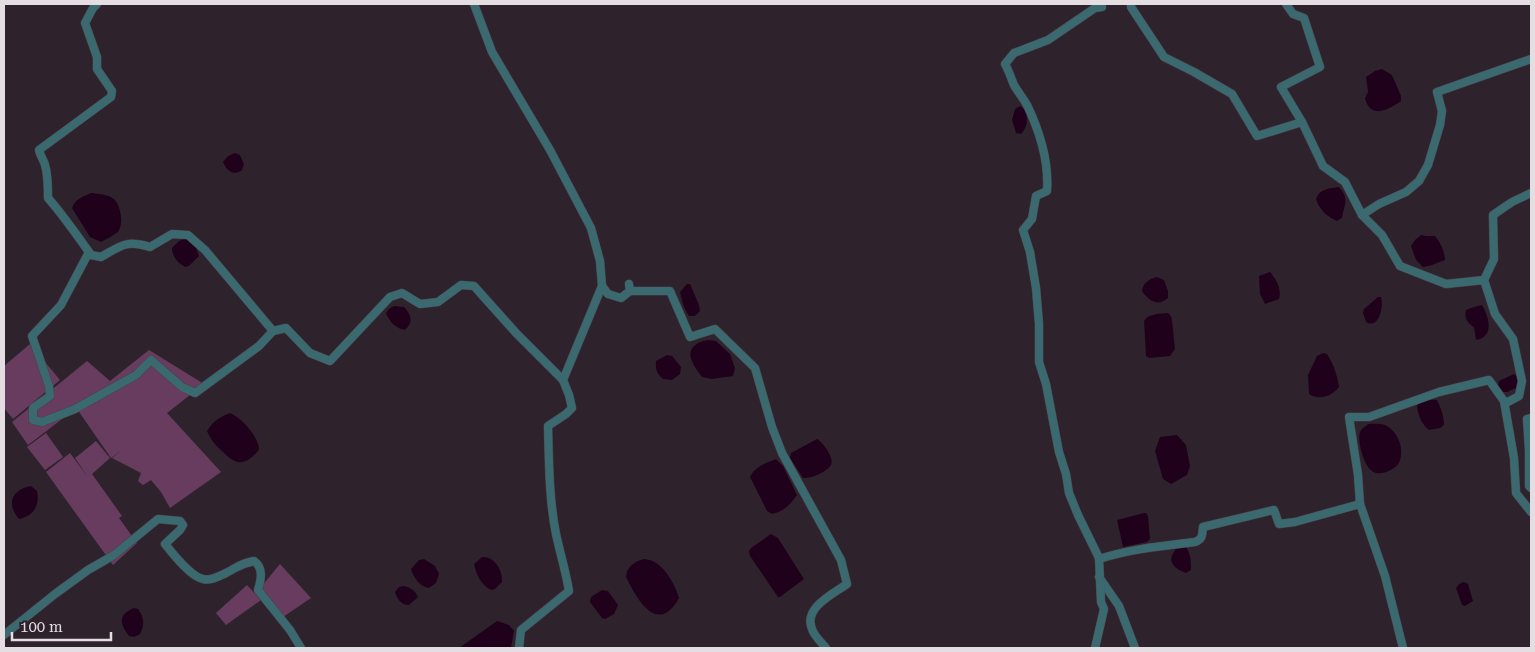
<svg xmlns="http://www.w3.org/2000/svg" width="1535" height="652" viewBox="0 0 1535 652" font-family="'Roboto Serif',serif">
  <rect width="100%" height="100%" fill="#2e232c"/>
  <g fill="#673c5f">
    <polygon points="30,344 60,380 13,419 4,408 4,366"/>
    <polygon points="149,350 204,384 167,413 221,472 170,508 161,492 151,480 143,485 138,481 141,473 112,458 122,450 111,458 77,409 87,400 28,445 12,422 87,361 110,381"/>
    <polygon points="46,433 63,457 45,470 27,447"/>
    <polygon points="96,441 110,458 92,474 122,516 119,518 137,543 113,565 46,472 70,453 88,477 75,458"/>
    <polygon points="280,564 311,598 283,617 261,587"/>
    <polygon points="247,585 261,600 226,625 216,613 217,612"/>
  </g>
  <g fill="#20011c">
    <path d="M 1382,69 L 1392,75 L 1401,96 L 1401,101 C 1387,111 1370,119 1365,98 L 1368,92 L 1366,77 L 1375,71 Z"/>
    <path d="M 1020,106 L 1025,110 C 1028,120 1028,126 1021,134 L 1016,133 L 1012,120 L 1015,109 Z"/>
    <path d="M 235,153 L 240,155 L 244,164 L 242,170 C 234,177 226,170 223,162 L 228,156 Z"/>
    <path d="M 1339,187 C 1350,199 1344,205 1342,218 L 1337,221 C 1327,217 1319,209 1316,199 C 1319,189 1330,188 1339,187 Z"/>
    <path d="M 91,193 C 99,194 107,194 114,199 C 121,206 124,224 118,232 C 113,236 106,239 101,242 L 90,237 L 72,208 C 75,199 82,197 91,193 Z"/>
    <path d="M 1421,235 L 1426,236 L 1435,236 C 1440,242 1445,251 1445,260 L 1432,265 L 1423,267 L 1416,260 L 1411,246 L 1415,240 Z"/>
    <path d="M 186,238 L 196,248 L 199,256 L 189,266 L 185,267 C 178,263 172,257 172,248 L 179,241 Z"/>
    <path d="M 1270,272 C 1276,279 1282,289 1279,299 L 1265,304 L 1260,294 L 1259,276 Z"/>
    <path d="M 1157,277 L 1164,280 L 1168,291 L 1168,298 C 1158,307 1149,301 1142,291 C 1143,282 1150,279 1157,277 Z"/>
    <path d="M 687,284 L 690,284 L 699,305 L 700,311 L 695,316 L 689,316 C 684,309 682,301 680,292 Z"/>
    <path d="M 1378,297 L 1381,297 C 1384,306 1379,330 1366,322 L 1363,313 L 1364,309 Z"/>
    <path d="M 1482,305 C 1489,317 1495,337 1476,340 L 1474,327 C 1467,323 1464,318 1466,310 L 1474,307 Z"/>
    <path d="M 394,306 L 404,307 C 412,315 413,323 405,330 C 396,329 389,321 386,313 L 389,309 Z"/>
    <path d="M 1168,313 L 1171,316 L 1172,320 L 1175,349 L 1170,356 L 1149,358 L 1146,356 L 1144,321 C 1149,313 1159,314 1168,313 Z"/>
    <path d="M 708,340 L 716,341 L 730,354 L 735,368 L 733,376 L 712,379 L 702,377 C 689,361 682,345 708,340 Z"/>
    <path d="M 1323,353 L 1327,354 C 1334,365 1337,375 1339,387 C 1332,396 1319,401 1309,394 L 1308,375 L 1317,356 Z"/>
    <path d="M 667,355 L 672,356 L 681,367 L 680,374 L 672,380 L 663,379 C 657,374 655,369 656,361 Z"/>
    <path d="M 1514,374 C 1519,378 1520,382 1518,387 L 1507,392 L 1501,392 L 1498,385 L 1499,381 Z"/>
    <path d="M 1427,399 L 1437,400 C 1441,408 1444,417 1444,425 L 1440,428 L 1429,430 C 1422,425 1418,415 1417,406 L 1419,403 Z"/>
    <path d="M 230,413 C 242,418 259,437 259,450 C 245,466 236,466 222,451 C 215,445 211,440 207,431 C 213,421 220,417 230,413 Z"/>
    <path d="M 1368,424 C 1374,424 1382,423 1387,426 C 1396,431 1403,445 1401,455 C 1401,458 1400,460 1399,463 C 1395,470 1379,477 1372,471 C 1364,466 1357,441 1360,432 C 1362,428 1365,427 1368,424 Z"/>
    <polygon points="1177,435 1186,445 1190,466 1187,475 1171,484 1163,479 1155,451 1160,437"/>
    <path d="M 817,439 C 823,442 835,459 831,465 C 827,472 810,479 803,478 L 790,458 L 791,453 Z"/>
    <path d="M 776,459 L 783,466 L 797,495 C 791,504 783,512 772,514 L 767,511 L 750,477 C 755,466 766,463 776,459 Z"/>
    <path d="M 31,486 L 37,491 C 40,505 34,516 19,519 C 6,504 11,490 31,486 Z"/>
    <polygon points="1144,513 1146,513 1148,516 1150,539 1147,542 1123,547 1117,520"/>
    <polygon points="771,534 778,538 804,579 780,597 778,597 750,556 749,551 751,548"/>
    <path d="M 1186,547 C 1191,554 1191,562 1191,570 L 1186,573 C 1173,568 1166,561 1176,549 Z"/>
    <path d="M 482,557 C 494,556 503,570 502,582 L 495,589 L 491,590 C 481,585 476,574 474,564 Z"/>
    <path d="M 424,559 L 435,566 L 439,574 L 436,583 L 429,588 C 420,587 413,577 411,569 L 419,560 Z"/>
    <path d="M 644,559 C 662,560 674,582 679,598 C 658,636 637,600 626,577 C 626,567 635,561 644,559 Z"/>
    <polygon points="1464,582 1468,584 1473,601 1465,606 1462,605 1456,588 1459,584"/>
    <path d="M 404,586 C 411,588 415,590 418,597 L 409,605 C 401,605 397,599 395,592 L 399,587 Z"/>
    <polygon points="602,590 608,591 618,605 614,614 605,619 602,618 590,602 591,597"/>
    <path d="M 134,608 L 138,609 C 144,617 145,625 140,634 L 134,637 L 129,636 C 120,624 117,615 134,608 Z"/>
    <polygon points="497,621 509,625 514,631 511,648 459,648"/>
  </g>
  <g fill="none" stroke-linecap="round" stroke-linejoin="round">
    <defs>
      <g id="street">
        <path d="M 474,4 L 492,52 L 550,150 L 591,228 L 600,261 L 602,286 L 563,380 L 569,395 L 572,408 L 566,414 L 548,426 C 549,462 549,499 556,534 C 560,553 566,572 569,591 L 521,630 L 519,648"/>
        <polyline points="1131,4 1131,7 1164,57 1194,72 1232,94 1257,136 1302,122"/>
        <polyline points="1286,4 1293,14 1304,18 1320,67 1281,87 1302,122 1323,166 1345,182 1362,215 1382,235 1400,266 1446,284 1484,280 1495,314 1513,339 1522,381 1519,396 1506,403 1504,401 1514,458 1516,493 1531,512"/>
        <polyline points="1362,215 1379,204 1406,192 1419,181 1428,165 1440,125 1442,111 1437,92 1531,59"/>
        <path d="M 89,252 L 61,305 L 32,336 L 49,386 L 50,396 L 33,408 L 33,420 L 42,422 L 75,409 L 136,375 L 151,360 L 182,387 L 195,393 L 259,346 L 273,331 L 205,250 L 188,235 L 172,234 L 150,247 C 126,240 122,245 101,257 L 91,255 L 89,252 C 76,234 63,215 48,198 C 48,188 48,175 45,165 C 44,160 40,156 39,150 L 111,97 L 112,91 L 97,69 L 97,57 L 85,23 L 93,8 L 97,4"/>
        <polyline points="1484,280 1494,259 1493,215 1512,202 1531,193"/>
        <polyline points="602,286 608,294 621,298 630,291 629,284"/>
        <path d="M 630,291 L 670,291 L 690,337 L 715,329 L 755,368 L 772,427 L 782,453 L 841,560 L 847,584 C 833,594 803,608 812,629 C 814,636 822,643 826,648"/>
        <polyline points="273,331 286,328 310,353 330,361 390,297 402,293 420,304 438,302 461,285 474,286 517,334 563,380"/>
        <polyline points="1531,418 1527,419 1529,450 1529,486 1531,488"/>
        <path d="M 1099,559 C 1130,549 1162,546 1195,542 C 1203,539 1202,535 1203,527 L 1274,510 L 1279,524 L 1295,522 L 1360,504"/>
        <polyline points="1099,577 1119,606 1135,648"/>
        <path d="M 4,635 L 55,594 L 88,570 L 114,555 L 158,519 L 180,521 L 183,525 L 180,530 L 165,544 C 173,554 191,577 203,579 C 211,581 219,576 226,573 C 238,567 239,564 254,561 C 264,568 261,580 258,590 L 290,630 L 301,648"/>
        <path d="M 1095,648 L 1104,609 L 1101,602 L 1099,558 L 1078,515 L 1069,493 L 1066,474 L 1059,452 L 1046,384 L 1039,362 L 1039,324 L 1036,288 L 1030,252 L 1023,230 L 1032,219 L 1036,196 L 1047,191 C 1049,162 1039,130 1027,105 C 1023,98 1018,92 1014,85 C 1011,78 1009,71 1005,64 L 1014,53 L 1048,40 L 1095,8 L 1102,7"/>
        <polyline points="1403,648 1385,576 1360,504 1358,475 1349,417 1369,417 1439,392 1489,380 1504,401"/>
      </g>
    </defs>
    <use href="#street" stroke="#4b4149" stroke-width="9"/>
    <use href="#street" stroke="#3a6a70" stroke-width="8"/>
  </g>
  <rect width="1535" height="652" fill="none" stroke="#e4dde2" stroke-width="10"/>
  <path d="M12 632v8h99v-8" fill="none" stroke="#e4dde2" stroke-width="2.5"/>
  <text x="20" y="632" font-size="15" fill="#e4dde2" stroke="#2e232c" stroke-width="4" paint-order="stroke">100 m</text>
</svg>
